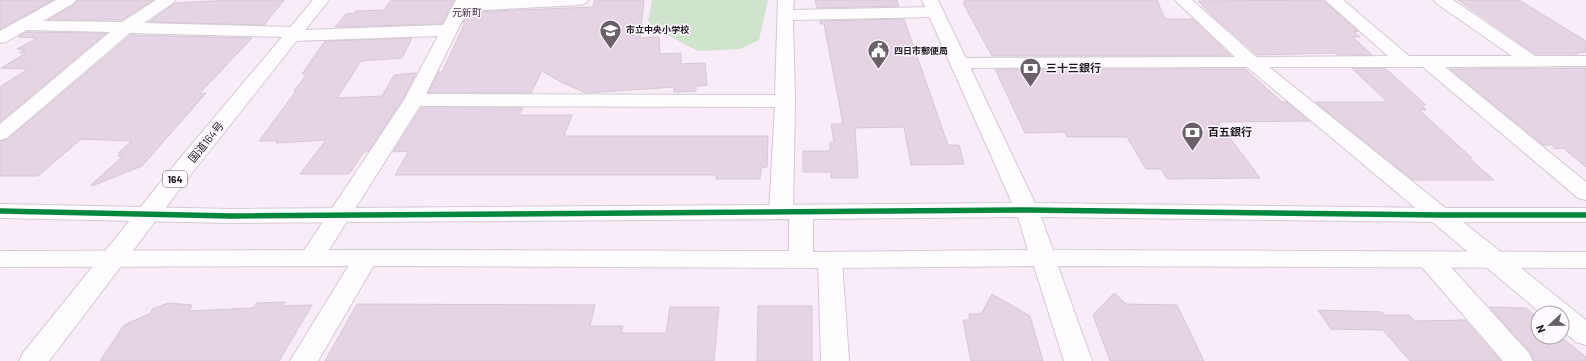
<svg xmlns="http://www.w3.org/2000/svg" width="1586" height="361" viewBox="0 0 1586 361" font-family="Barlow,'Noto Sans JP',sans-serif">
  <rect width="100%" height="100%" fill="#f7ecf7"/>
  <polygon fill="#d0e3cc" points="652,0 768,0 759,40 740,49 698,51 654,28 648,21"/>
  <g fill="#e5d4e3" stroke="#d4c9d3">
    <polygon points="0,0 53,0 0,29"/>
    <polygon points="77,0 153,0 122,20 48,20 75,4"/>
    <polygon points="231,0 284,0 264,25 149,22 175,3"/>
    <polygon points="391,0 454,0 442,24 335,27 346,14 355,13 356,11 384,10"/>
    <polygon points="595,0 644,0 640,38 659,37 660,54 681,53 681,64 705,63 707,85 696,86 696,91 674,92 674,87 586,93 561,82 542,71 531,93 428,93 438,72 442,72 465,23 463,23 468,12 593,7"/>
    <polygon points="815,0 897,0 899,6 817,8"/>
    <polygon points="964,0 1157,0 1165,19 1193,19 1231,56 992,56 963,3 965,3"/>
    <polygon points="1323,0 1358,31 1354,32 1360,37 1353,37 1372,55 1337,55 1335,53 1257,55 1215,18 1198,1"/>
    <polygon points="1458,0 1519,0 1586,41 1586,52 1574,53 1577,54 1535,54"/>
    <polygon points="904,19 948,145 959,145 964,164 911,165 904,127 855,128 858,178 831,178 831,172 803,172 803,151 830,151 830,142 834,142 831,124 843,124 824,24 820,24 820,21"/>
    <polygon points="26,32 106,33 0,122 0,87 28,69 1,68 26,53 19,53 25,50 17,49 37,38 18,37"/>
    <polygon points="131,35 252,38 199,94 206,93 142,166 92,186 91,185 123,156 118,156 121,153 118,153 132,141 81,139 38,176 0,176 0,141 8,139"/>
    <polygon points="412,38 402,58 361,61 337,98 382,96 394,75 416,73 403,99 368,152 364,152 349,174 300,174 326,140 276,143 277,141 259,141 296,91 294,91 307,74 302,74 325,41"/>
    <polygon points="1352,68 1385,68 1426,105 1421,105 1426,110 1419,110 1472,158 1469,158 1494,180 1413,180 1315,102 1387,102"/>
    <polygon points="1586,68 1586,167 1563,148 1555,149 1552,145 1543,145 1450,69"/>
    <polygon points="995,69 1245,69 1282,102 1287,102 1310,121 1218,122 1260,178 1167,179 1161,169 1146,169 1127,137 1067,137 1065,132 1025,133"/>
    <polygon points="421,108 523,108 519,115 572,115 564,136 768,136 767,167 761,168 760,179 716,179 717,175 395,175 409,151 393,152"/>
    <polygon points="1114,293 1126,304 1177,305 1204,361 1110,361 1093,315"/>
    <polygon points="992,294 1030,316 1043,361 971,361 963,320 970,320 969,314 981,314"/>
    <polygon points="285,302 282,306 312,305 279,361 100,361 124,325 151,313 152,309 168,303 192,305 189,311 253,308 257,303"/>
    <polygon points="357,304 595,305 590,326 623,326 621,333 666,333 670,307 719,307 714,361 325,361"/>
    <polygon points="758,306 812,306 812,361 757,361"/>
    <polygon points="1489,307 1526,308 1538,318 1538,337 1561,337 1586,357 1586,361 1534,361 1530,352"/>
    <polygon points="1318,310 1382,312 1384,315 1409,315 1415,321 1465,320 1501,361 1410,361 1383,330 1331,329"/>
  </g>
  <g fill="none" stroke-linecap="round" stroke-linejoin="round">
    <defs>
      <g id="minor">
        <polygon points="56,0 76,0 74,3 43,21 122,22 156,0 175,0 173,3 144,23 296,27 302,28 303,30 443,25 456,0 588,0 586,3 580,5 467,11 426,94 775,95 778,0 794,0 793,10 934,7 940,9 942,12 940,15 934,17 793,20 795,101 793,212 789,217 781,219 773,217 769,212 775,107 420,106 320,264 311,266 302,264 299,258 404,100 438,36 293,41 287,40 285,37 130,33 7,138 0,140 0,124 110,32 26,30 6,42 0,43 0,31"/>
        <polygon points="1175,0 1192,0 1256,57 1388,56 1325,0 1343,0 1409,56 1512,56 1436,3 1434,0 1453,0 1535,56 1586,56 1586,66 1445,67 1586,182 1586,200 1578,198 1423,67 1269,67 1586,320 1586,345 1576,342 1562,330 1562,313 1541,313 1247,67 959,68 953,67 950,63 953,59 959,58 1235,57"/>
        <polygon points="366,250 375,252 378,258 318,361 290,361 357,252"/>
        <polygon points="830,252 839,254 842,260 849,361 821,361 818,260 821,254"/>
        <polygon points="1430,252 1439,254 1529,353 1533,361 1503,361 1421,266 1418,260 1421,254"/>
      </g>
      <path id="tertiary" d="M 922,0 L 938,0 L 1035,203 L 1439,208 L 1586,208 L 1586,222 L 1439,222 L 1041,217 L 1053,250 L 1586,252 L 1586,268 L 1058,266 L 1092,361 L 1064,361 L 1034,266 L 830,268 L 394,266 L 0,267 L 0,251 L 394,250 L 789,251 L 789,219 L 231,223 L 0,218 L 0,204 L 231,209 L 1012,203 ZM 1018,217 L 1028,250 L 813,252 L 813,219 Z"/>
      <polygon id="trunk" points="313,0 329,0 192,173 49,361 19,361 23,353 176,163"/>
    </defs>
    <use href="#minor" stroke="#d3cad4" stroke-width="2"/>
    <use href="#tertiary" stroke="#d3cad4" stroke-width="2"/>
    <use href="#trunk" stroke="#d3cad4" stroke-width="2"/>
    <use href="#minor" fill="#fefcfe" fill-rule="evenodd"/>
    <use href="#tertiary" fill="#fefcfe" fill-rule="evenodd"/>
    <use href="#trunk" fill="#fefcfe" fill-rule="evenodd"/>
    <defs>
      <polyline id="cycleway" points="0,211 231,216 1027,210 1439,215 1586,215"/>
    </defs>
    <use href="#cycleway" stroke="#fffaff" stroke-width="8"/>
    <use href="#cycleway" stroke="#00873e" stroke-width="5.5"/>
  </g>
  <defs>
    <symbol id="school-pin" viewBox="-11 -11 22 30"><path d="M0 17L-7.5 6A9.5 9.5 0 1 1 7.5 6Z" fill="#6a616b" stroke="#fffaff"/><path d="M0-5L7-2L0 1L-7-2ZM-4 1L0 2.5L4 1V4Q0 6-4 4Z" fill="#fff"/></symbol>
    <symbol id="civic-pin" viewBox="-11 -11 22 30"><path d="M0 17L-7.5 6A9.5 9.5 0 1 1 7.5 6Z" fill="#6a616b" stroke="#fffaff"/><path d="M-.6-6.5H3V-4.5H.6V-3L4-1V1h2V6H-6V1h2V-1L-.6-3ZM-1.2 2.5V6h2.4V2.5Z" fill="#fff"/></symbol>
    <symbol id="bank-pin" viewBox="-11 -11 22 30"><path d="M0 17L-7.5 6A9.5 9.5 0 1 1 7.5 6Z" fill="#6a616b" stroke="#fffaff"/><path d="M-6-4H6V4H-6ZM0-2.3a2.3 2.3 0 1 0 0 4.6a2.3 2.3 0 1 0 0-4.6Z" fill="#fff"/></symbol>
  </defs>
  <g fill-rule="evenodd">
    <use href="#school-pin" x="598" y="18" width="25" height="34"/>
    <use href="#civic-pin" x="866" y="38" width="25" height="34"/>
    <use href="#bank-pin" x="1018" y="56" width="25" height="34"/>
    <use href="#bank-pin" x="1180" y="120" width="25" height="34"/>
  </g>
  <g text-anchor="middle" stroke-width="3" stroke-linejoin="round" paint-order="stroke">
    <g font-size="9" font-weight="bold" fill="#1e161f" stroke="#fffaff" text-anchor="start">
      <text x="626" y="33">市立中央小学校</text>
      <text x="894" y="54">四日市郵便局</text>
    </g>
    <g font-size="10" fill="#443146" stroke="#fffaff">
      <text x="467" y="16">元新町</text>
    </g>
    <rect fill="#fffaff" stroke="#625a62" stroke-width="1" x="163" y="171" width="24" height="16" rx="3"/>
    <g font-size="10" font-weight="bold" fill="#1e161f">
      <text x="175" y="183">164</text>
    </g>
    <g font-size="11" font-weight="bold" fill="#1e161f" stroke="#fffaff" text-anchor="start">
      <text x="1046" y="72">三十三銀行</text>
      <text x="1208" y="136">百五銀行</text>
    </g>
    <g font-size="11" fill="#1e161f" stroke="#fffaff">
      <text transform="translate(206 142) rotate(-51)" y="4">国道164号</text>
    </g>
  </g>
  <g transform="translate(1550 325) rotate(248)"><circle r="19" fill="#fffaff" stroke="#a59fa5"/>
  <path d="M0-3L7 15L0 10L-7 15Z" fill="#6a616b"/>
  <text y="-6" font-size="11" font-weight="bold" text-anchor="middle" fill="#1e161f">N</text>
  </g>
</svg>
